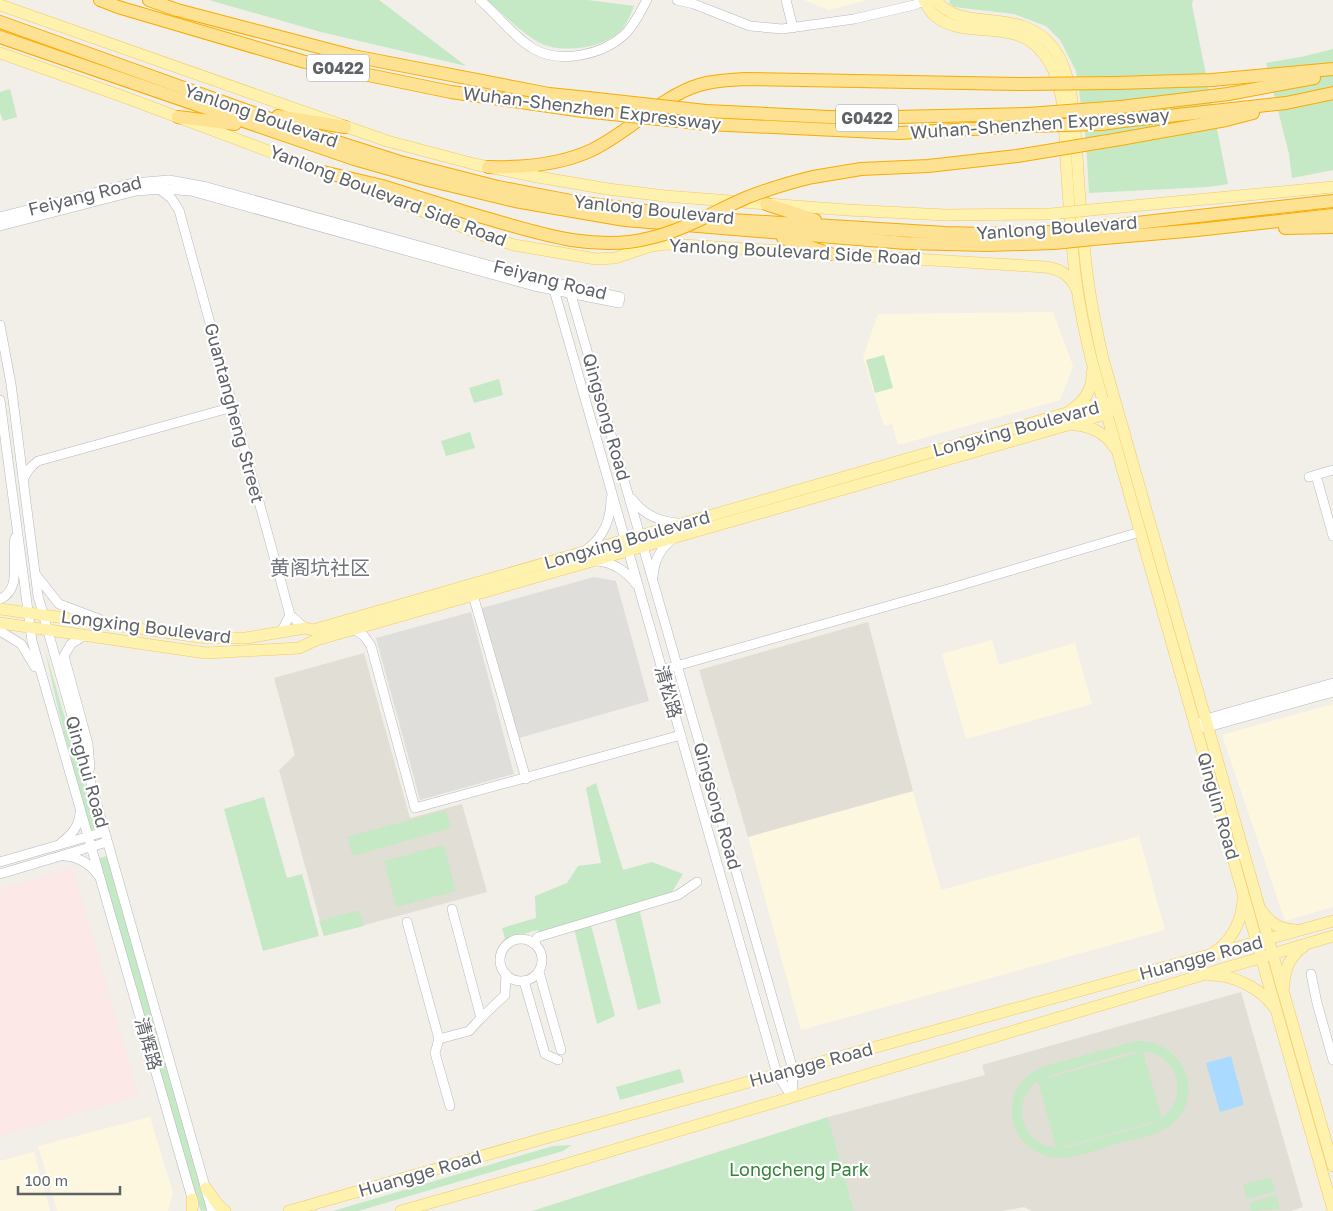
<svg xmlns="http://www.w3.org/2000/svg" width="1333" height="1211" viewBox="0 0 1333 1211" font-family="'Golos Text','Noto Sans SC',sans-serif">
  <rect width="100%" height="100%" fill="#f1efe8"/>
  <g fill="#fef7e0">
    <polygon points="804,0 867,0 829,10"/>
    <polygon points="1053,312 1073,366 1060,400 898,445 892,424 884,426 863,357 878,314"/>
    <polygon points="992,640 999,665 1075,643 1092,704 966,739 942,654"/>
    <polygon points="1333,704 1333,907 1285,921 1222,735"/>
    <polygon points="913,791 941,890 1139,836 1165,930 801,1030 748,837"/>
    <polygon points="150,1117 173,1193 168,1211 57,1211 38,1146"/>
    <polygon points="34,1152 50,1211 0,1211 0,1161"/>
  </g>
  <g fill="#e0deda">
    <polygon points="594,577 616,581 649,701 519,738 482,608"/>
    <polygon points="471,612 514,774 420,800 376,638"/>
  </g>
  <g fill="#e1ded6">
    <polygon points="868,622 913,791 748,837 699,670"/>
    <polygon points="364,653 410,818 462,804 487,892 324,936 279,770 295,755 274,678"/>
    <polygon points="1241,992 1303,1207 1291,1211 1032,1211 1024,1207 1003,1211 854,1211 828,1117 985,1075 982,1065"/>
  </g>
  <polygon fill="#fce8e6" points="73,868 139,1096 0,1136 0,889"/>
  <g fill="#c5e8c5" fill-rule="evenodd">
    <polygon points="209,0 379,0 466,66 321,32"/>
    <path d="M 487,0 L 588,0 L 634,6 C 630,15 627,25 619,32 C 601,49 559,54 538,42 C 519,31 503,14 487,0 Z"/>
    <polygon points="950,0 1193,0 1192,5 1228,184 1208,187 1089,193 1086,139 1076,71 1060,40 1046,26 1014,14 954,7 949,3"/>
    <polygon points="1333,49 1333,170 1292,178 1289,154 1266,63 1301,57"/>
    <polygon points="10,89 17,117 3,121 0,112 0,92"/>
    <polygon points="884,355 893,388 875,393 866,360"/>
    <polygon points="499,379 503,395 474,403 469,388"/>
    <polygon points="470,432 475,448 446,456 441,441"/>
    <polygon points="45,650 97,828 89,831 59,713"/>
    <polygon points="596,783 623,870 652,862 683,874 665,904 639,908 661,1003 638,1010 615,918 591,925 615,1016 597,1024 574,928 545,936 537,930 505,939 502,928 536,918 535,896 567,883 578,866 601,863 586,788"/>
    <polygon points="264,797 287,878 302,874 319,936 263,951 224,809"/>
    <polygon points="446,810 451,828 353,856 347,837"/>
    <polygon points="444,845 456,891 396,907 384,861"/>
    <polygon points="107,856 209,1210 201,1211 186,1166 99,858"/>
    <polygon points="359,910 364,926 324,936 319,921"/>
    <path d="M 1136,1041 C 1184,1040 1209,1097 1169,1126 C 1156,1136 1136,1139 1119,1143 C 1101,1149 1082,1155 1064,1158 C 1006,1159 991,1086 1045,1066 ZM 1131,1052 L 1141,1052 L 1040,1080 L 1048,1076 ZM 1143,1052 C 1179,1052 1189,1098 1162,1118 ZM 1037,1081 L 1038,1081 L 1056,1148 C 1021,1143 1010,1103 1037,1081 ZM 1160,1120 L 1151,1124 L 1068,1147 L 1059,1148 Z"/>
    <polygon points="680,1069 684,1082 620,1100 616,1087"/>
    <polygon points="828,1117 854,1211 532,1211"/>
    <polygon points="572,1145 563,1151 358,1211 333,1211 553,1146"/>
    <polygon points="1271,1177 1275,1191 1247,1199 1243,1184"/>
    <polygon points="1276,1195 1280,1209 1251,1211 1249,1203"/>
  </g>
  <polygon fill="#aadaff" points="1231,1056 1244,1105 1220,1112 1206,1063"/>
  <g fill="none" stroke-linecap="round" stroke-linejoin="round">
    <defs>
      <g id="minor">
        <path d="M 480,0 C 498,15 513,37 534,49 C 560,64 602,55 624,35 C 634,26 640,12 647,0"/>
        <polyline points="677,0 694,4 750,26 782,29 854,19 914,5 926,0"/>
        <polyline points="786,0 793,28"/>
        <polyline points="159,189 171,198 179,210 290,615"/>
        <polyline points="0,217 133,183 169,180 207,187 538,279 620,297 619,303 534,286 191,191 163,189 136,191 0,226"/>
        <polyline points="555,285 554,290 559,307 777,1074 792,1097"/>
        <polyline points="569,288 791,1063 793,1070 792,1097"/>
        <polyline points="0,325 11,384 38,596 212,1211"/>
        <polyline points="0,400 32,641 194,1205"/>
        <polyline points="1316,475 1333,536"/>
        <polyline points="1309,477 1333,470"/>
        <path d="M 23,480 C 27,471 30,467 38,461 L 233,407"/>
        <path d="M 632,499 C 643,514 660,522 678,523"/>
        <path d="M 586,550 C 603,538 611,519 611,498"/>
        <path d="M 597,561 C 613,562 627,572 636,584"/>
        <polyline points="36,575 59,604 99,619"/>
        <path d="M 653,577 C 654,562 660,548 673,539"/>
        <polyline points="473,595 526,779"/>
        <path d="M 0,599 C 23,589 11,557 15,538"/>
        <polyline points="354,629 364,636 371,646 415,808 681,735"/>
        <polyline points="0,631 21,644 35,667"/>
        <polyline points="281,632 290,615 305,628"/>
        <polyline points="85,635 71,644 64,656 88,744 90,768"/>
        <polyline points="662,670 948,589 1140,532"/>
        <polyline points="1202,722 1206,719 1333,683"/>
        <polyline points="1203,727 1208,727 1333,692"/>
        <path d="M 61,843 C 71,835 79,827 80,813"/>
        <path d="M 65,856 C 79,857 90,864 98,875"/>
        <polyline points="0,862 104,832"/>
        <polyline points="0,874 107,842"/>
        <polyline points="452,909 481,1018 505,995 506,974"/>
        <polyline points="407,922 439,1039 469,1031 481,1018"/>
        <circle cx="521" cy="960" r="21"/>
        <polyline points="533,943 538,937 678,895 697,882"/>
        <polyline points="539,972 561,1050"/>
        <polyline points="1311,974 1317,1003 1333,1060"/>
        <polyline points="524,981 545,1054 558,1060"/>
        <polyline points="439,1039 435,1053 450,1106"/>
      </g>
      <g id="major">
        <path d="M 924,0 C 926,4 929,9 932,13 C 962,43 1013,15 1043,53 C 1066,81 1064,125 1066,159 C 1068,191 1070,222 1073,254 C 1076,291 1083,326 1092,362 L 1333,1210"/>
        <path d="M 936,0 C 961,35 1022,4 1054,49 C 1074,76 1074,123 1077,156 C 1079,189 1081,221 1085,254 C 1088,290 1095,324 1103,359 L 1333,1166"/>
        <polyline points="0,5 387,141 474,164 538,177 608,189 665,196 847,210 945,215 1051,214"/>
        <polyline points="0,53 127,98 332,175"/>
        <path d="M 351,183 L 485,236 L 514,245 L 596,259 L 615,258 L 651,246 L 667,244 L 1045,267 C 1060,269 1069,274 1076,288"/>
        <polyline points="1090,210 1333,187"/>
        <path d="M 1071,410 C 1085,401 1093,388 1092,372"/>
        <path d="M 1075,425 C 1090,426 1106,433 1114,447"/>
        <polyline points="0,609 207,638 246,638 305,628 313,630 1084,408 1103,403 1111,404"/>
        <polyline points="0,623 206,653 299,648 316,640 1092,418 1106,414 1111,410"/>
        <path d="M 1262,911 C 1270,924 1281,930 1296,930"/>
        <path d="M 1213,953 C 1231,942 1242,921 1243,900"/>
        <path d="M 1210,975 C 1234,975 1260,988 1274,1007"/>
        <path d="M 1284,986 C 1284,970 1290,956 1304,946"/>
        <polyline points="206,1188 218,1205 225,1211"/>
        <polyline points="192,1211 192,1199"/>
        <polyline points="289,1211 542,1139 1333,921"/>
        <polyline points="401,1211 550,1169 1333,936"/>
      </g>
      <g id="highway">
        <polyline points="100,0 118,7 305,62 451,92 583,111"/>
        <polyline points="149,0 177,10 353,56 549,94 588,98"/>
        <polyline points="0,22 315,135 400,162 498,187 576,202 699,218 945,233 985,234 1053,232"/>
        <polyline points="0,37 354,159 428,180 515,201 625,220 906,243 987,245 1054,243"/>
        <polyline points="1116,83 1212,80 1333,69"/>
        <polyline points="1121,107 1228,94 1314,78"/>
        <polyline points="706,111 850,118 1028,114"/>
        <polyline points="278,116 345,127"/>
        <polyline points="178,117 235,124"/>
        <polyline points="1123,121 1286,103 1333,93"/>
        <polyline points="707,124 899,133 1027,126"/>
        <polyline points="1120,139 1226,120 1253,113"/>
        <path d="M 488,167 C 523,168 560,165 592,150 C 628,133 662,96 699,85 C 714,80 729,80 745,79 L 1020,84"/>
        <polyline points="323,172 382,186 468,213"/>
        <polyline points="813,177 861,169 928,166 1017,156"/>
        <polyline points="766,204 815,220"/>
        <polyline points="1092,228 1333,201"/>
        <polyline points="1285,228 1333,227"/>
        <polyline points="783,238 830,254"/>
        <polyline points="1093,239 1197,230 1333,215"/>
      </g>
    </defs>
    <use href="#minor" stroke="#b5b8bc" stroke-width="10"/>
    <use href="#major" stroke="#f2c960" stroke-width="12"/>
    <use href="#highway" stroke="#f9ab00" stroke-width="14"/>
    <use href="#minor" stroke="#fff" stroke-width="9"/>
    <use href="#major" stroke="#fff2af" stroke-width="11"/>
    <use href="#highway" stroke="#fde293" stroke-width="12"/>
    <defs>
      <polyline id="major-bridge" points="1051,214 1090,210"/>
      <g id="highway-bridge">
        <polyline points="1020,84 1116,83"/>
        <polyline points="588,98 706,111"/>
        <polyline points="583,111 707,124"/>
        <polyline points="1028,114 1121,107"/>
        <polyline points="1027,126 1102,124 1123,121"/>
        <polyline points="1017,156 1120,139"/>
        <path d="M 468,213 C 527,229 589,254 650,238 C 685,230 715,211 748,197 C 769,189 791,182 813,177"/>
        <polyline points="1053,232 1092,228"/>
        <polyline points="1054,243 1093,239"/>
      </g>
    </defs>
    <use href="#major-bridge" stroke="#f2c960" stroke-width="12" stroke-linecap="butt"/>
    <use href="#highway-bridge" stroke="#f9ab00" stroke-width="14" stroke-linecap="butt"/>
    <use href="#major-bridge" stroke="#fff2af" stroke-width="11"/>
    <use href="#highway-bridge" stroke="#fde293" stroke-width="12"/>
  </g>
  <g text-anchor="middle" stroke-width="4.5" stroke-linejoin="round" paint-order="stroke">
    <g fill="#fff" stroke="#8f9295" stroke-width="1">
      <rect x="307" y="54.5" width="62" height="27" rx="4"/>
      <rect x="836" y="104.5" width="62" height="27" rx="4"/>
    </g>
    <g font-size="16" font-weight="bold" fill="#5f6368">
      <text x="338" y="74">G0422</text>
      <text x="867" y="124">G0422</text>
    </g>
    <g font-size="18" fill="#5f6368" stroke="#fff">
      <text transform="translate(592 109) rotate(7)" y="6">Wuhan-Shenzhen Expressway</text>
      <text transform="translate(261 116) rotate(19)" y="6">Yanlong Boulevard</text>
      <text transform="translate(1040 124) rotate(-4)" y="6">Wuhan-Shenzhen Expressway</text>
      <text transform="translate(85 196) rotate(-14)" y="6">Feiyang Road</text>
      <text transform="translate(388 196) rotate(21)" y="6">Yanlong Boulevard Side Road</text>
      <text transform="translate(654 210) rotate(6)" y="6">Yanlong Boulevard</text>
      <text transform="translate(1057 228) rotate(-4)" y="6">Yanlong Boulevard</text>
      <text transform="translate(795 252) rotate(3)" y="6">Yanlong Boulevard Side Road</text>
      <text transform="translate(550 280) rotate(14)" y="6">Feiyang Road</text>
      <text transform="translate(234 413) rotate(75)" y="6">Guantangheng Street</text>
      <text transform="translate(606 417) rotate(74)" y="6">Qingsong Road</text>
      <text transform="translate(1016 429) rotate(-15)" y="6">Longxing Boulevard</text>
      <text transform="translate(627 540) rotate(-16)" y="6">Longxing Boulevard</text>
      <text transform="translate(146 627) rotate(7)" y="6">Longxing Boulevard</text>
      <text transform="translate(668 692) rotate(74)" y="6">清松路</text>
      <text transform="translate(87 772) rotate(74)" y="6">Qinghui Road</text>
      <text transform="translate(717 806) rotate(74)" y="6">Qingsong Road</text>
      <text transform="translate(1218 806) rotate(74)" y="6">Qinglin Road</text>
      <text transform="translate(1201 958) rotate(-15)" y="6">Huangge Road</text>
      <text transform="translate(148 1044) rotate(74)" y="6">清辉路</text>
      <text transform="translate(811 1065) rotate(-15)" y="6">Huangge Road</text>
      <text transform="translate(420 1174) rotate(-16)" y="6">Huangge Road</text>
    </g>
    <g font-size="18" fill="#348238" stroke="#fff">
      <text x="799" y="1176">Longcheng Park</text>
    </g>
    <g font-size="20" fill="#70757a" stroke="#fff">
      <text x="320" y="575">黄阁坑社区</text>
    </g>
  </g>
  <path d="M18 1186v8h102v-8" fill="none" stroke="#5f6368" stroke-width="2.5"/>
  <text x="25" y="1186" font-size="15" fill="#5f6368" stroke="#ffffff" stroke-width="4" paint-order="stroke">100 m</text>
</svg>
